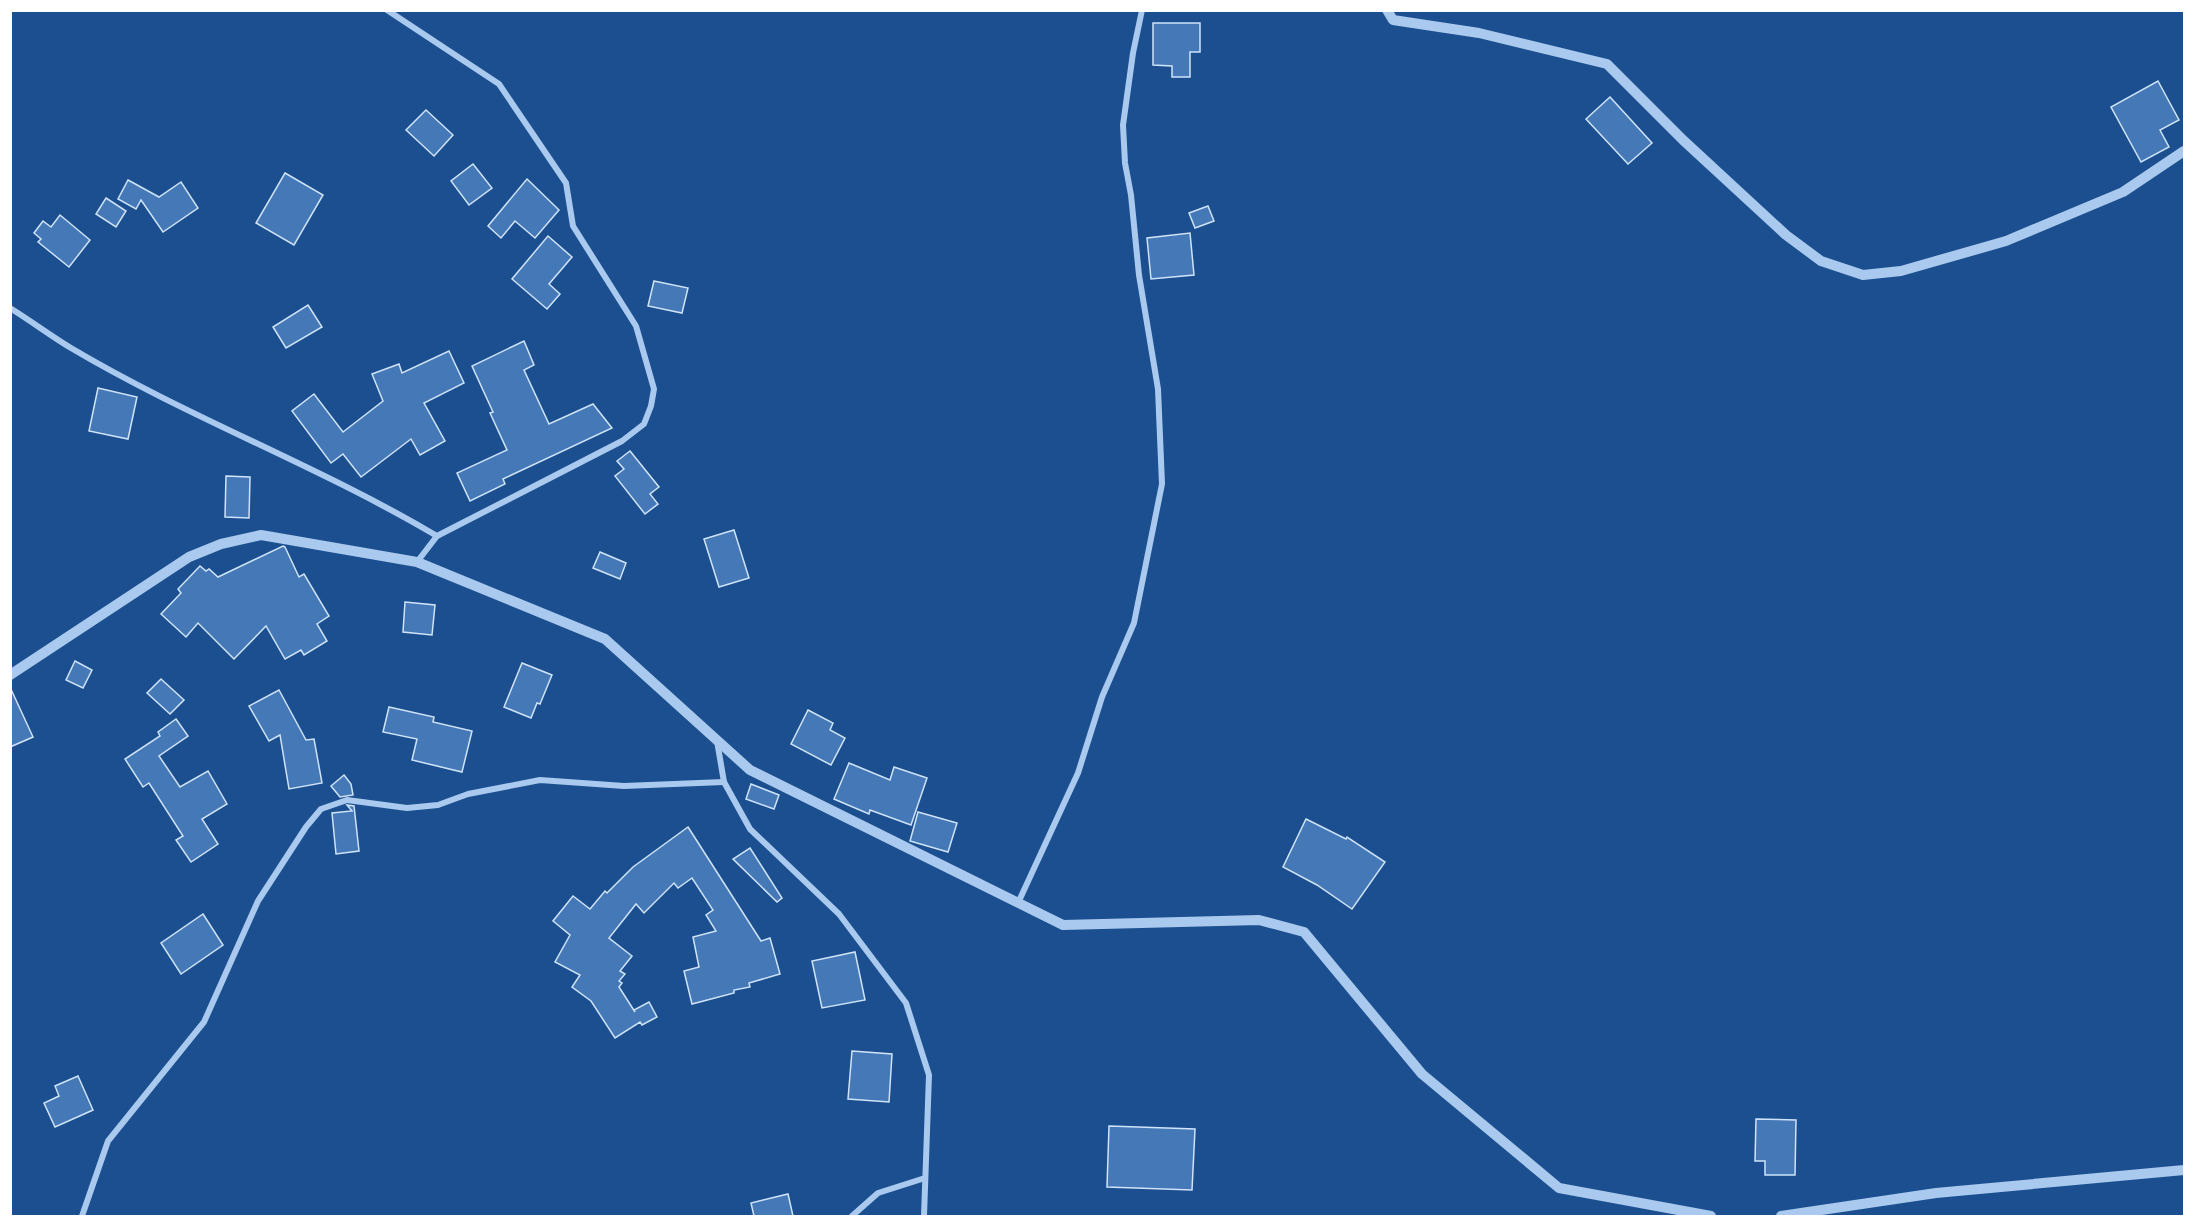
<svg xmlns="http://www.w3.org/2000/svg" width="2195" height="1227" viewBox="0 0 2195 1227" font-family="Overpass,sans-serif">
  <rect width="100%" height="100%" fill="#1b4f8f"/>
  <g fill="#4478b7" stroke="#cfe3fa" stroke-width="1.5">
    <polygon points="1153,23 1200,23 1200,52 1190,52 1190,77 1172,77 1172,66 1153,65"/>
    <polygon points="2158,81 2179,120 2160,130 2169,147 2141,162 2111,107"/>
    <polygon points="1610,97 1652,143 1628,164 1586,119"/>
    <polygon points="426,110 453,135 434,156 406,130"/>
    <polygon points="473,164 492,188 469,205 451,181"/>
    <polygon points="285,173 323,195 294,245 256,223"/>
    <polygon points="527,179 559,210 535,238 515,221 501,238 488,226"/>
    <polygon points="128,180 159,197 181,182 198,208 163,232 141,200 136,209 118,199"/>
    <polygon points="106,198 126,211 116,227 96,214"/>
    <polygon points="1208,206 1214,221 1195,228 1189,213"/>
    <polygon points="60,215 90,240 69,267 38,242 41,239 34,233 43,221 51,227"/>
    <polygon points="1190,233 1194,275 1151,279 1147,238"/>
    <polygon points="548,236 572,257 549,284 560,294 547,309 512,279"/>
    <polygon points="654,281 688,288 682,313 648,306"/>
    <polygon points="308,305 322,327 286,348 273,327"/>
    <polygon points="524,341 534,365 524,370 549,424 593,404 612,428 503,479 505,484 470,501 457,473 507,450 490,413 493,412 472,366"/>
    <polygon points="449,351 464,383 424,403 445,441 420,455 411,439 361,477 343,454 331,463 292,411 314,394 343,432 383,401 372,374 399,364 402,373"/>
    <polygon points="98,388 137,397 128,439 89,431"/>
    <polygon points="630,451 659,487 650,494 658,504 645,514 615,476 624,469 617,461"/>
    <polygon points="226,476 250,477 249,518 225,517"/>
    <polygon points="734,530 749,578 719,587 704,539"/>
    <polygon points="283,546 285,547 299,577 304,574 329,616 317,624 327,641 304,655 301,650 285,659 266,626 234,659 198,623 186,637 161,614 181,593 178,589 200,566 206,571 209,569 218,577"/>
    <polygon points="600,552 626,563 620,579 593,568"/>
    <polygon points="405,602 435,605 432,635 403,632"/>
    <polygon points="75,661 92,670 83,688 66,680"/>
    <polygon points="522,663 552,675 540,704 537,703 531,718 504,707"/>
    <polygon points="161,679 184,700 170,714 147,693"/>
    <polygon points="10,687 33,737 10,747"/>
    <polygon points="279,690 306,740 314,739 322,783 289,789 280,735 269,741 249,706"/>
    <polygon points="389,707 434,717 433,722 472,731 462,772 412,760 417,739 383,732"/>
    <polygon points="808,710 833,723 830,730 845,738 831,765 791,744"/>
    <polygon points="176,719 188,736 159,756 180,787 208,771 227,804 202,819 218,844 191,862 176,840 183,836 149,783 143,787 125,759 160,736 158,732"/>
    <polygon points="849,763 890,780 894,767 927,778 911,825 870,810 869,814 834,799"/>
    <polygon points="344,775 351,784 353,795 340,797 331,786"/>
    <polygon points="751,784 779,795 774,809 746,799"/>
    <polygon points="347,805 354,806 359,851 336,854 332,813 352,811"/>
    <polygon points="918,812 957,823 948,852 910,841"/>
    <polygon points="1306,819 1346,839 1347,837 1385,862 1352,909 1317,885 1283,867"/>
    <polygon points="688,827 761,941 770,938 780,974 749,983 750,987 734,990 734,993 692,1004 684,971 699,967 693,937 716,931 706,915 713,910 692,878 678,888 674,883 644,913 636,904 609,938 632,956 620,971 625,974 619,981 622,983 619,987 635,1012 634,1010 649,1002 657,1017 642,1025 640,1022 615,1038 591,1001 572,987 580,975 555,962 570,935 553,921 573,896 590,909 605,891 607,893 633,867"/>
    <polygon points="750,848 782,898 777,902 733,859"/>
    <polygon points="203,914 223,945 181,974 161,943"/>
    <polygon points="855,952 865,1000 822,1008 812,961"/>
    <polygon points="852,1051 892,1054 889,1102 848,1099"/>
    <polygon points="78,1076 93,1110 55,1127 44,1103 59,1096 55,1086"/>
    <polygon points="1756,1119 1796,1120 1795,1175 1765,1175 1765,1161 1755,1161"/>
    <polygon points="1109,1126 1195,1129 1192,1190 1107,1187"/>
    <polygon points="788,1194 793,1216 754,1216 751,1203"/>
  </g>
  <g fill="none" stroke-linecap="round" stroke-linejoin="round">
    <g stroke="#a9c9ee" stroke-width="6">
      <polyline points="387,10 499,84 566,183 573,226 636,326 654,389 651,406 644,424 622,441 437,536 417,562"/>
      <path d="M 10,308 C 31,321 51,336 71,348 C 189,418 319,466 437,536"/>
      <polyline points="717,741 724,782 750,829 839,914 906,1003 929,1075 924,1216"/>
      <polyline points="1018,903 1078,773 1102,697 1134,623 1162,484 1158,389 1139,275 1131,195 1125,163 1123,125 1133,53 1142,10"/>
      <polyline points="82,1216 108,1141 204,1022 258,901 306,827 321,809 347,800 407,808 438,805 468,794 540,780 624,786 724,782"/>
      <polyline points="852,1216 878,1193 925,1178"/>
    </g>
    <g stroke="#a9c9ee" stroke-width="10">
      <polyline points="1387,10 1393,20 1479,33 1607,64 1683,140 1786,235 1821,261 1863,275 1901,271 2006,241 2123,192 2184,151"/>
      <polyline points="10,675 189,557 221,544 261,535 417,562 605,639 750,770 1063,925 1259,920 1304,932 1422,1074 1559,1188 1711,1216"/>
      <polyline points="1781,1216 1936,1193 2184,1170"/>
    </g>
  </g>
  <rect width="2195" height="1227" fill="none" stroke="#ffffff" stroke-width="24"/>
</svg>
